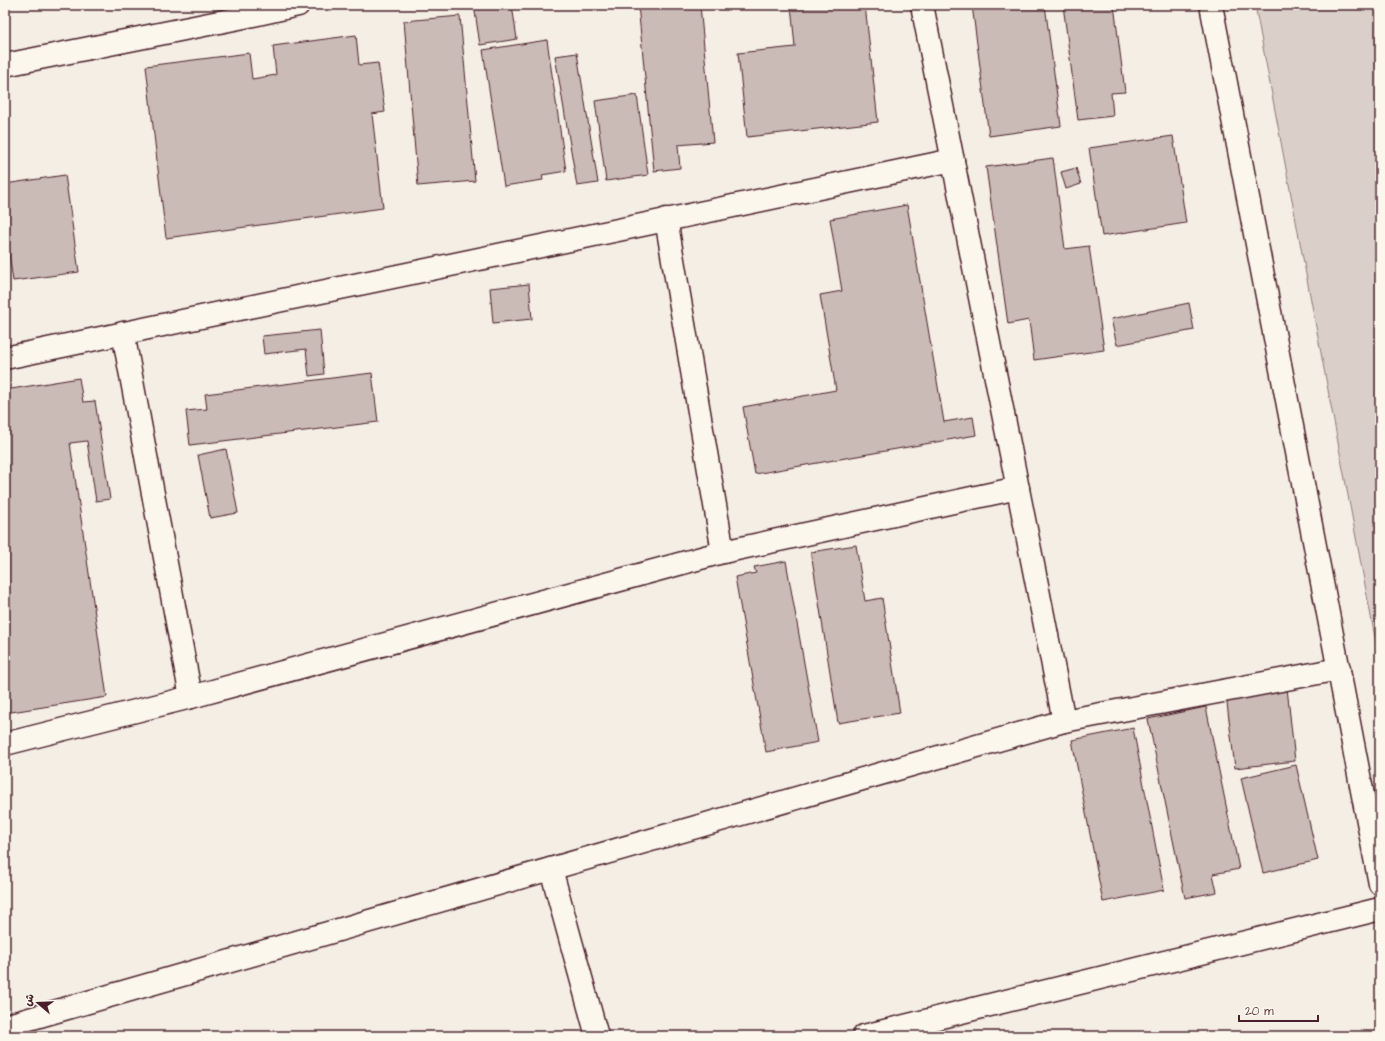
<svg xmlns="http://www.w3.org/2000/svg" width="1385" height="1041" viewBox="0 0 1385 1041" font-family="'Architects Daughter','Playpen Sans Arabic',sans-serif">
  <rect width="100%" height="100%" fill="#f4eee4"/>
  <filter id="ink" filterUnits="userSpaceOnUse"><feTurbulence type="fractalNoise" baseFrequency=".025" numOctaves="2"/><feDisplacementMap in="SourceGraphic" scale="8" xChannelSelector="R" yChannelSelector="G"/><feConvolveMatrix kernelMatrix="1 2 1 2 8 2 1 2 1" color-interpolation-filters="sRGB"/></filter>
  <g filter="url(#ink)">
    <polygon fill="#dbd0c9" stroke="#92787a" points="1255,5 1380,5 1380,664"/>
    <g fill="#cabbb6" stroke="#4a1f2b">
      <polygon points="474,5 512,5 517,39 480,45"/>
      <polygon points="638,5 700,5 713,142 678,145 680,168 654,171"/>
      <polygon points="791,5 865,5 878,122 747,137 738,53 795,47"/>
      <polygon points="972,5 1045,5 1061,126 989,136"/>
      <polygon points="1063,5 1114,5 1125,92 1111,93 1113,116 1078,120"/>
      <polygon points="460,16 475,181 418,186 404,21"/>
      <polygon points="356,35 359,65 378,63 385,112 372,114 383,208 166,238 146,66 249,53 252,79 276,75 273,46"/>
      <polygon points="547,40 566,171 542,175 543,180 504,186 483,50"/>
      <polygon points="577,53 598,183 577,186 555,56"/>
      <polygon points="637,95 648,175 606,181 595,101"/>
      <polygon points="1173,136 1186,223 1102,236 1089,148"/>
      <polygon points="1053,158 1065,249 1089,246 1104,350 1034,360 1029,320 1008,324 986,167"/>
      <polygon points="1076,168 1081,184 1066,189 1061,172"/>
      <polygon points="65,175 79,272 13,281 5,227 5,184"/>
      <polygon points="907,205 944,422 973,417 976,435 755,474 743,407 836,390 820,295 842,291 830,219"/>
      <polygon points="529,284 532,319 493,323 490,288"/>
      <polygon points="1189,303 1194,330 1117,345 1111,319"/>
      <polygon points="320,330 324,374 309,376 306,349 264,354 262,336"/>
      <polygon points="372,373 378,422 190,445 186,411 207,409 205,394"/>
      <polygon points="79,378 83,402 95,401 110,499 96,501 87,441 70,443 107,697 5,713 5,390"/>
      <polygon points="226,449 238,513 210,518 198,455"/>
      <polygon points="856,545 865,601 882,598 900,713 838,723 811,552"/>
      <polygon points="786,561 818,742 766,752 735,577 756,573 754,567"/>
      <polygon points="1287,688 1295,761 1235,768 1226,695"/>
      <polygon points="1206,707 1239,869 1213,874 1217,892 1185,898 1148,719"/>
      <polygon points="1133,728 1164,890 1103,902 1072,740"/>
      <polygon points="1296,765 1318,860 1263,873 1241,778"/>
    </g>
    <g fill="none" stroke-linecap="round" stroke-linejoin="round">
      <defs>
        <g id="street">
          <polyline points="922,5 1064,721"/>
          <polyline points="1211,5 1380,884"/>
          <polyline points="5,65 244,17 298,5"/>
          <polyline points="666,219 723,552"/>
          <polyline points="123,333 191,697"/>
          <polyline points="5,358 953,160"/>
          <polyline points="5,744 191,697 723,552 1018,488"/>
          <polyline points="551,869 597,1036"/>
          <polyline points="5,1026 1064,721 1339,669"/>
          <polyline points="864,1036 1380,909"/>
        </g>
      </defs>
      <use href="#street" stroke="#4a1f2b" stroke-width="25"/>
      <use href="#street" stroke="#fbf7ec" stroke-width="22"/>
    </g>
  </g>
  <rect width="1385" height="1041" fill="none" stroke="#fbf7ec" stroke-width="20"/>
  <rect x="10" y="10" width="1365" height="1021" fill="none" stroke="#4a1f2b" stroke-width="1.5" filter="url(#ink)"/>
  <g transform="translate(38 1003) rotate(289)" stroke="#fbf7ec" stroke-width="3" paint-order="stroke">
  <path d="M0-3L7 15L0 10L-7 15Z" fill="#4a1f2b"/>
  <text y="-6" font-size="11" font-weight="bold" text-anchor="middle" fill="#4a1f2b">ش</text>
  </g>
  <path d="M1239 1015v6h79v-6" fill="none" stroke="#4a1f2b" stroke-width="2"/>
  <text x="1245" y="1015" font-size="12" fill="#4a1f2b" stroke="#fbf7ec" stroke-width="3" paint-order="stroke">20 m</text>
</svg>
